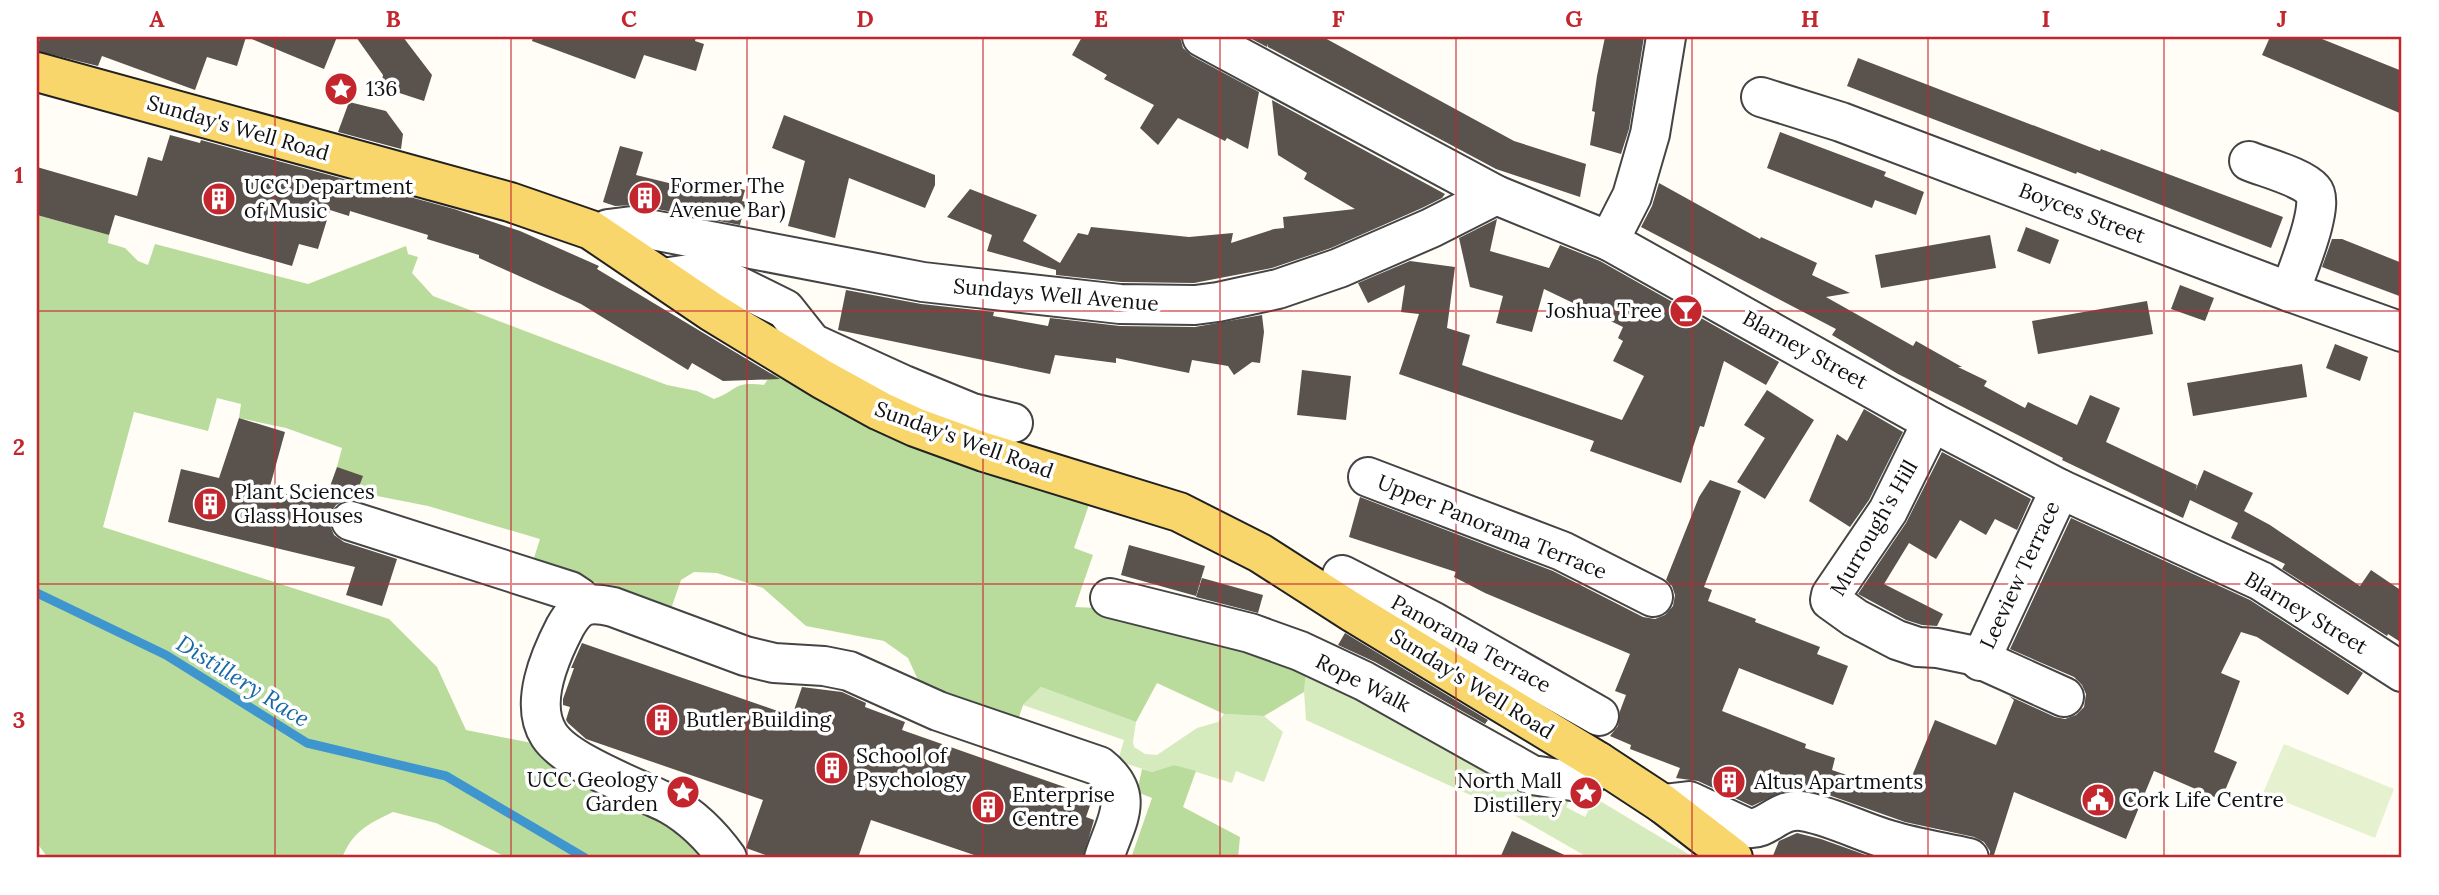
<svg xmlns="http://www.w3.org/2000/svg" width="2439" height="895" viewBox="0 0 2439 895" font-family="Lora,serif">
  <rect width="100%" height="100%" fill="#fffdf5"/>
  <g fill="#d5ebbd">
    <polygon points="1307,662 1576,787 1566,807 1585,817 1595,798 1695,858 1589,858 1514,815 1306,720 1304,691"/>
    <polygon points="1041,687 1136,722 1133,742 1134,747 1145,754 1157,755 1197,728 1218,722 1224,714 1264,716 1283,732 1264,782 1236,771 1232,783 1174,765 1152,772 1118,761 1124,740 1023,705"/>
  </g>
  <g fill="#b9dc9c">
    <path d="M 37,215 L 109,235 L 108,243 L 125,248 L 138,261 L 148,265 L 155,244 L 308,284 L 406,246 L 408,254 L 418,257 L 412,273 L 433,296 L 667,385 L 697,391 L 714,399 C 739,390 732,381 764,385 L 774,370 L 1091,499 L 1074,548 L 1093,555 L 1075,607 L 1121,609 L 1307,662 L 1304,692 L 1264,716 L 1224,714 L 1157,683 L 1136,722 L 1041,687 L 1023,705 L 1016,726 L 924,693 L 908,658 L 884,641 L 806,626 L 763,588 L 717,573 L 694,572 L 681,580 L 671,609 L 533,561 L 540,539 L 428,506 L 357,492 L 337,467 L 342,448 L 286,428 L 239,418 L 241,404 L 217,398 L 208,431 L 134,412 L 103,527 L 389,619 L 437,667 L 466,730 L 542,745 L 657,813 L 711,858 L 508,858 L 436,823 L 393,812 C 368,824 353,831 342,858 L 48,858 L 37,843 Z"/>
    <polygon points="1174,765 1196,771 1183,807 1240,837 1238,858 1131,858 1152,798 1137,792 1142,769 1152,772"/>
  </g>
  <polygon fill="#e6f2cf" points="2284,744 2394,789 2375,838 2263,793"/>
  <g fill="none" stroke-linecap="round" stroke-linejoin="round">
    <polyline stroke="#3f96cf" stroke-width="9" points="37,593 166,655 307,743 446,776 585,858"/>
  </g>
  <g fill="#5a524d">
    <polygon points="40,37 246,37 237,66 207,57 195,90 102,56 98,66 37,51"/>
    <polygon points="247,37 337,37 324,69"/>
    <polygon points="356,37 403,37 432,75 424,101 381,87 383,75"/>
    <polygon points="533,37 696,37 695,41 704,44 696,71 644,55 635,79 532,41"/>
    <polygon points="1082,37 1180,37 1183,48 1192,56 1259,92 1248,149 1227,138 1225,141 1178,118 1158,145 1140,128 1154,105 1104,79 1107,75 1072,55"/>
    <polygon points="1248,37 1323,37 1514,141 1586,164 1580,197 1496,169 1268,47 1267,44 1267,47"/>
    <polygon points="1605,37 1644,37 1629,129 1621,154 1590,145 1595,112 1592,111 1597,76"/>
    <polygon points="2270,37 2317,37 2402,71 2402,114 2262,55"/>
    <polygon points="1858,58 2100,151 2101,149 2283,217 2271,248 2077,172 2076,174 1847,86"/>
    <polygon points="1272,100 1445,194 1442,198 1422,208 1331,248 1272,268 1194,283 1121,282 1056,275 1056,270 987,251 992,235 947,217 970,189 1037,215 1023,241 1060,263 1078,233 1088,235 1091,227 1189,237 1233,233 1231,243 1274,229 1284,228 1283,217 1355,209 1304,179 1307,173 1278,155"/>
    <polygon points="349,102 386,111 403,134 401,149 338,132"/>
    <polygon points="784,115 935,175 935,185 925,208 849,178 835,238 788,226 805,161 772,148"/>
    <polygon points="1780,132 1886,172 1884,176 1924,192 1916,215 1875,200 1872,208 1767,168"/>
    <polygon points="170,135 200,143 201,140 454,209 520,231 599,266 597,269 780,379 723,381 692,363 688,370 581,304 479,258 479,255 427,239 428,235 350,211 349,216 330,210 318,249 299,244 292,266 115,215 109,235 37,215 37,167 137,196 148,157 162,161"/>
    <polygon points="620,146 643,152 636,175 714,194 716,183 745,190 742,201 746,202 740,225 636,205 615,206 603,202"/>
    <polygon points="1659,183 1760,239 1761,237 1817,263 1812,275 1850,293 1826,297 1913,346 1916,341 1962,367 1958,367 1987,381 1984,386 2025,408 2028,402 2077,425 2090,395 2120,408 2106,442 2197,485 2195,491 2204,470 2253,493 2244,511 2270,525 2360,586 2371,570 2402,591 2402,643 2388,634 2387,636 2282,569 2285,564 2231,538 2238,523 2190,500 2183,518 2062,460 2063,458 1898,374 1832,335 1836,329 1641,227 1652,206"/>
    <polygon points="1497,219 1490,251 1549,268 1560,245 1600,261 1779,362 1766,385 1724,361 1704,427 1700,426 1681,483 1590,451 1594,441 1399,374 1419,314 1401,312 1405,285 1368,303 1358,283 1410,261 1455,267 1447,328 1470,335 1462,365 1622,420 1644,376 1613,361 1623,341 1618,338 1623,327 1544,289 1532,332 1496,323 1503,296 1470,287 1459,238"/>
    <polygon points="2026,227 2059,240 2050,264 2017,251"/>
    <polygon points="1990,235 1996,268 1881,288 1875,255"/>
    <polygon points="2332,239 2342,239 2402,263 2402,297 2322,267"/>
    <polygon points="2180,285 2214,298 2205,321 2171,309"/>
    <polygon points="846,290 921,304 994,312 993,316 1048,326 1050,318 1120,326 1195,327 1262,315 1264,332 1260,363 1252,362 1234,375 1228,366 1192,360 1189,373 1116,358 1116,363 1055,355 1050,374 838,330"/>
    <polygon points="2147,301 2153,334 2038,354 2032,321"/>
    <polygon points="2335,344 2368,357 2360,381 2326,368"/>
    <polygon points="2302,364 2307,397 2193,416 2187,383"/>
    <polygon points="1302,370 1351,376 1346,420 1297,415"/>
    <polygon points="1767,390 1814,420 1765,499 1737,482 1765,438 1744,425"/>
    <polygon points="1864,409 1903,432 1869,500 1850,527 1809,501 1837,434 1847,441"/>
    <polygon points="239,418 285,432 269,490 324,503 337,467 363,476 354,500 346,500 336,505 330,514 330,525 334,535 344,542 397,559 382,606 346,595 355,567 168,522 181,469 219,478"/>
    <polygon points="1942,452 2031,499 2017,530 1995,519 1986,535 1960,520 1936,559 1909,543 1884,584 1943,614 1937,626 1922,625 1906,620 1858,594 1906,523"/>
    <polygon points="1710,480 1741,491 1704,587 1712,590 1708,601 1756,619 1755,622 1820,647 1817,654 1848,666 1833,705 1739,668 1722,711 1806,744 1805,748 1835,758 1832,770 1891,790 1893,784 1899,786 1902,778 1910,781 1935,720 1996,745 2014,700 2009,696 2055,717 2065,719 2076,715 2084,707 2086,694 2082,685 2074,677 2010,649 2071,518 2250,600 2363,673 2348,695 2257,637 2241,632 2221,673 2240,681 2214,752 2237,762 2221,800 2154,771 2126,839 2014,792 1993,858 1990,858 1990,851 1984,842 1974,837 1905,822 1823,793 1800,789 1786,790 1752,806 1698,781 1676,778 1680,768 1630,749 1631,745 1610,736 1618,726 1620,711 1626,695 1615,691 1630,654 1485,593 1454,577 1456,572 1349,537 1360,497 1553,571 1643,617 1655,619 1665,615 1673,606 1675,595 1672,586 1666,580 1699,497"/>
    <polygon points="1129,545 1205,566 1196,596 1121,575"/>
    <polygon points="1202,578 1263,595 1258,613 1196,597"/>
    <polygon points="1345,633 1488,720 1485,724 1375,662 1338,645"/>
    <polygon points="582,643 792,716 802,687 842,692 866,703 865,707 905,722 902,730 1093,797 1086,817 1094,820 1083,858 983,858 871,820 858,858 774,858 746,848 763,800 586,739 568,723 566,720 570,707 563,705 563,699 574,668 571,668"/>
    <polygon points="1512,831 1571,858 1500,858"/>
    <polygon points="1797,833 1821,839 1874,858 1772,858 1779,841"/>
  </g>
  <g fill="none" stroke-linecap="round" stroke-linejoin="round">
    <defs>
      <g id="minor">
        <polyline points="1202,37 1496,195 1609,241 1932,422 2060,489 2261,581 2402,672"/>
        <polyline points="1761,97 1841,122 2290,292 2402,332"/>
        <path d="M 2249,161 C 2266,168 2302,177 2313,190 C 2326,204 2296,273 2290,292"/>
        <polyline points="601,235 608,229 632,226 923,282 1120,304 1195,305 1218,302 1278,289 1339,268 1431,228 1496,195"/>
        <polyline points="1609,241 1632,196 1650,134 1666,37"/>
        <polyline points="663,278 696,273 714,274 785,309 812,343 904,385 972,413 1013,423"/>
        <polyline points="1932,422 1888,511 1831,595 1830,600 1855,618 1897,640 1918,647 1937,648 1971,655 2064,697"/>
        <polyline points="1368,477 1562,551 1653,597"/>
        <polyline points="351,521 570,591 579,597 586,604"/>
        <polyline points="1342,575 1434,622 1599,716"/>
        <polyline points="1110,598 1250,633 1300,651 1364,681 1532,775 1572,781 1591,774 1599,762"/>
        <polyline points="1980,661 2060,489"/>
        <path d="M 1663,804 L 1689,801 L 1747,828 C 1769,831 1778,805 1807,812 C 1835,818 1862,832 1889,840 C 1915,848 1942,852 1969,858"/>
        <path d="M 727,858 C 712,837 692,817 669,804 C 638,788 567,763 549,735 C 529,704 550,656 565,627 C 578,604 587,601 613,607 L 745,656 L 774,663 L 824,666 L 849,671 L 938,711 L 1099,766 C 1137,796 1116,820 1104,858"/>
      </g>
      <polyline id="major" points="37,72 510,202 591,230 712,312 822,379 880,411 915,427 984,452 1179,512 1260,553 1352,612 1599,762 1663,804 1733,858"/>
    </defs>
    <use href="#minor" stroke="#444" stroke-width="42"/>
    <use href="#major" stroke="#222" stroke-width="42"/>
    <use href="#minor" stroke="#fff" stroke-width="38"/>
    <use href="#major" stroke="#f9d66b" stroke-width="38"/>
  </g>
  <path fill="none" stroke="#c4262e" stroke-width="2" stroke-opacity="0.55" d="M 275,37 L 275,858M 511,37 L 511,858M 747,37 L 747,858M 983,37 L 983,858M 1220,37 L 1220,858M 1456,37 L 1456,858M 1692,37 L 1692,858M 1928,37 L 1928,858M 2164,37 L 2164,858M 37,311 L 2402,311M 37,584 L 2402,584"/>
  <defs>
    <symbol id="sight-disc" viewBox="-11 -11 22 22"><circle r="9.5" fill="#c4262e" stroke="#fff"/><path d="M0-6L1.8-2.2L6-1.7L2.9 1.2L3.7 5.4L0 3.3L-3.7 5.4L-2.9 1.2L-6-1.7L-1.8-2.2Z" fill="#fff"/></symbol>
    <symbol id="building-disc" viewBox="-11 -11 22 22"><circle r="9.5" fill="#c4262e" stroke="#fff"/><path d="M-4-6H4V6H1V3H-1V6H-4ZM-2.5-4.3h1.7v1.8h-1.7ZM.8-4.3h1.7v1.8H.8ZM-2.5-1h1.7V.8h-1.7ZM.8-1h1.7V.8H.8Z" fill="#fff"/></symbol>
    <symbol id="bar-disc" viewBox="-11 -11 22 22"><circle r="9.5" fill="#c4262e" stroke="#fff"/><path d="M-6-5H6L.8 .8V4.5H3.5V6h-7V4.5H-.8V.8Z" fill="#fff"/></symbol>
    <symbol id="civic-disc" viewBox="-11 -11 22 22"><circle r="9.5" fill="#c4262e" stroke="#fff"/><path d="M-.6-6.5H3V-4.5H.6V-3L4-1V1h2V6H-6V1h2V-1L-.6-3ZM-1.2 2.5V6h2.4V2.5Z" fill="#fff"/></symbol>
  </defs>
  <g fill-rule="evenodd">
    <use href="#sight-disc" x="322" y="70" width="38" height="38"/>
    <use href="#building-disc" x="626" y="179" width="38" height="38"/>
    <use href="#building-disc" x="200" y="180" width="38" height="38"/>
    <use href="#bar-disc" x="1667" y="292" width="38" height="38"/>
    <use href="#building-disc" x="191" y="485" width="38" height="38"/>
    <use href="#building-disc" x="643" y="701" width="38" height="38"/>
    <use href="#building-disc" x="813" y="749" width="38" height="38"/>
    <use href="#building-disc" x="1710" y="763" width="38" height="38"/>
    <use href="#sight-disc" x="664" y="773" width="38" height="38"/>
    <use href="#sight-disc" x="1567" y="774" width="38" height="38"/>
    <use href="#civic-disc" x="2079" y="781" width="38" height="38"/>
    <use href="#building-disc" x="969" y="788" width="38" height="38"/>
  </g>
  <g text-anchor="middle" stroke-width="7" stroke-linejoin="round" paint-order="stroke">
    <g font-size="21" fill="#111" stroke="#fff" text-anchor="start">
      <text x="366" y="96">136</text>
      <text x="670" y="193">Former The<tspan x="670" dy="24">Avenue Bar)</tspan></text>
      <text x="244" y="194">UCC Department<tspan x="244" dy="24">of Music</tspan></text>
      <text x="1662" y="318" text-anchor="end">Joshua Tree</text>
      <text x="234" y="499">Plant Sciences<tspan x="234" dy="24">Glass Houses</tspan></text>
      <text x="686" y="727">Butler Building</text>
      <text x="856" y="763">School of<tspan x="856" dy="24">Psychology</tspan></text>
      <text x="658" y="787" text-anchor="end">UCC Geology<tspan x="658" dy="24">Garden</tspan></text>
      <text x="1562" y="788" text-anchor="end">North Mall<tspan x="1562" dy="24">Distillery</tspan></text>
      <text x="1754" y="789">Altus Apartments</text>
      <text x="1012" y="802">Enterprise<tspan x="1012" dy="24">Centre</tspan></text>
      <text x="2122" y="807">Cork Life Centre</text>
    </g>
    <g font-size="21" fill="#111" stroke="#fff">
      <text transform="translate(238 128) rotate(16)" y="7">Sunday's Well Road</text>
      <text transform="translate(2082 213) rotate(21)" y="7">Boyces Street</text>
      <text transform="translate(1056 295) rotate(5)" y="7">Sundays Well Avenue</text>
      <text transform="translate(1805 350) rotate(29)" y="7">Blarney Street</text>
      <text transform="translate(964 440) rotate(20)" y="7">Sunday's Well Road</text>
      <text transform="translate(1492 527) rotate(22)" y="7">Upper Panorama Terrace</text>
      <text transform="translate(1874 528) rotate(-60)" y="7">Murrough's Hill</text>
      <text transform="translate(2020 575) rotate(-65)" y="7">Leeview Terrace</text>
      <text transform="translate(2306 613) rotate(31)" y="7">Blarney Street</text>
      <text transform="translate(1471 644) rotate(29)" y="7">Panorama Terrace</text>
      <text transform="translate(1363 683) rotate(27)" y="7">Rope Walk</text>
      <text transform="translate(1472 684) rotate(32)" y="7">Sunday's Well Road</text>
    </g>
    <g font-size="23" font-style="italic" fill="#1768a6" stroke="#fff">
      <text transform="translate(243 681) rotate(32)" y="8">Distillery Race</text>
    </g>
  </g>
  <rect width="2439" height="895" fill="none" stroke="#ffffff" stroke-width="77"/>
  <rect x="38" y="38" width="2362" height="818" fill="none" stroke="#c4262e" stroke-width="2.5"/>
  <g font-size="23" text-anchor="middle" font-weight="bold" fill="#c4262e">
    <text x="157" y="27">A</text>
    <text x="393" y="27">B</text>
    <text x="629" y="27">C</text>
    <text x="865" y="27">D</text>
    <text x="1101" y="27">E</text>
    <text x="1338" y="27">F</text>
    <text x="1574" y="27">G</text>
    <text x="1810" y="27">H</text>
    <text x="2046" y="27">I</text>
    <text x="2282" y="27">J</text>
    <text x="19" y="183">1</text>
    <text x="19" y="455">2</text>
    <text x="19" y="728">3</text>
  </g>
</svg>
